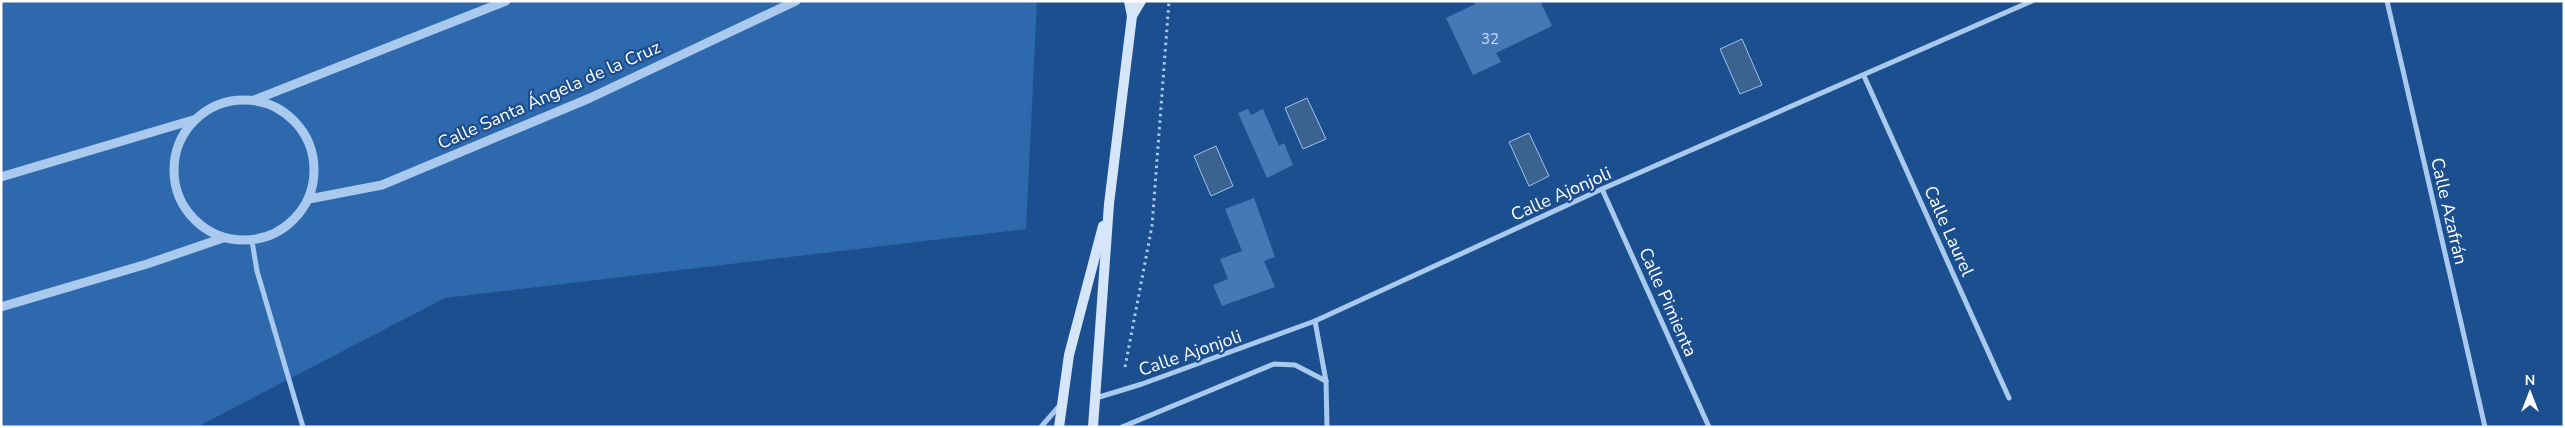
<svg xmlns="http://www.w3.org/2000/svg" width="2565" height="428" viewBox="0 0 2565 428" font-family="'Nunito Sans',sans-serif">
  <rect width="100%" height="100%" fill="#1b4f8f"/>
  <polygon fill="#2e69ad" points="1,1 1037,1 1026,229 445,298 197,427 1,427"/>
  <g fill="#3c6290" stroke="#9cc4f0">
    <polygon points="1742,39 1762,85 1740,94 1720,49"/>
    <polygon points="1307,98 1326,139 1303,149 1285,108"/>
    <polygon points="1529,133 1549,176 1529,186 1509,142"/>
    <polygon points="1216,146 1233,186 1211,196 1194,156"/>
  </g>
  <g fill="#4478b7">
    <polygon points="1473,1 1540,1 1552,26 1496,53 1501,62 1473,75 1446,18 1475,4"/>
    <polygon points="1248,109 1251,115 1263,109 1279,146 1284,143 1293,165 1267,178 1238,113"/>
    <polygon points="1254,198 1275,257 1264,261 1275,287 1222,306 1213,285 1228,279 1220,259 1242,251 1225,209"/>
  </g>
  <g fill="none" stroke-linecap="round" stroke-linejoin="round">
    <polyline stroke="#a9c9ee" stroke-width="3" stroke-dasharray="2.5 4" stroke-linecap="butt" points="1125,367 1152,226 1169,1"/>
    <g stroke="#a9c9ee" stroke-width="5">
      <polyline points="2387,1 2485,427"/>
      <polyline points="1864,76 2009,398"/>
      <polyline points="1602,189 1709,427"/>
      <polyline points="252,241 257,271 303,427"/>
      <polyline points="1315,321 1326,381 1327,427"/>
      <polyline points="1096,398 1142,384 1315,321 1602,189 2032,1"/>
      <polyline points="1041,427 1061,404"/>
      <polyline points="1122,427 1274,364 1295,365 1326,381"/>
    </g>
    <g stroke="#a9c9ee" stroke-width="9">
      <circle cx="244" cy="170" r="70"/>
      <polyline points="254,100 506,1"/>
      <polyline points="1,177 193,120"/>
      <polyline points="309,199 382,185 590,98 796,1"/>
      <polyline points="1,307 147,264 223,238"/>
    </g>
    <g stroke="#d6e6fa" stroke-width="10">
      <polyline points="1132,16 1141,1"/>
      <polyline points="1059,427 1069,355 1103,226"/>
      <polyline points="1093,427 1109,204 1132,16 1129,1"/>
    </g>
  </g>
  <g text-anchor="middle" stroke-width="4.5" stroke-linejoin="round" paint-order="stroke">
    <g font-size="15" fill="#d0dded">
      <text x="1490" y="44">32</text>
    </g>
    <g font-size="18" fill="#fff" stroke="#1b4f8f">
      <text transform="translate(549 95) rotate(-24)" y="6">Calle Santa Ángela de la Cruz</text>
      <text transform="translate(1561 194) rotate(-24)" y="6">Calle Ajonjoli</text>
      <text transform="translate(2449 211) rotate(77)" y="6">Calle Azafrán</text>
      <text transform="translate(1949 231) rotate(66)" y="6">Calle Laurel</text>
      <text transform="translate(1668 302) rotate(66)" y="6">Calle Pimienta</text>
      <text transform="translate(1190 353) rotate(-19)" y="6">Calle Ajonjoli</text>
    </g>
  </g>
  <rect width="2565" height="428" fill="none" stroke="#ffffff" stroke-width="5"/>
  <g transform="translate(2530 393)" stroke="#1b4f8f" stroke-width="4" paint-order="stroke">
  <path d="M0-4L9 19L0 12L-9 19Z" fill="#ffffff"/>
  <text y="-8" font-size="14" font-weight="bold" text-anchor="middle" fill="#ffffff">N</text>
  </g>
</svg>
